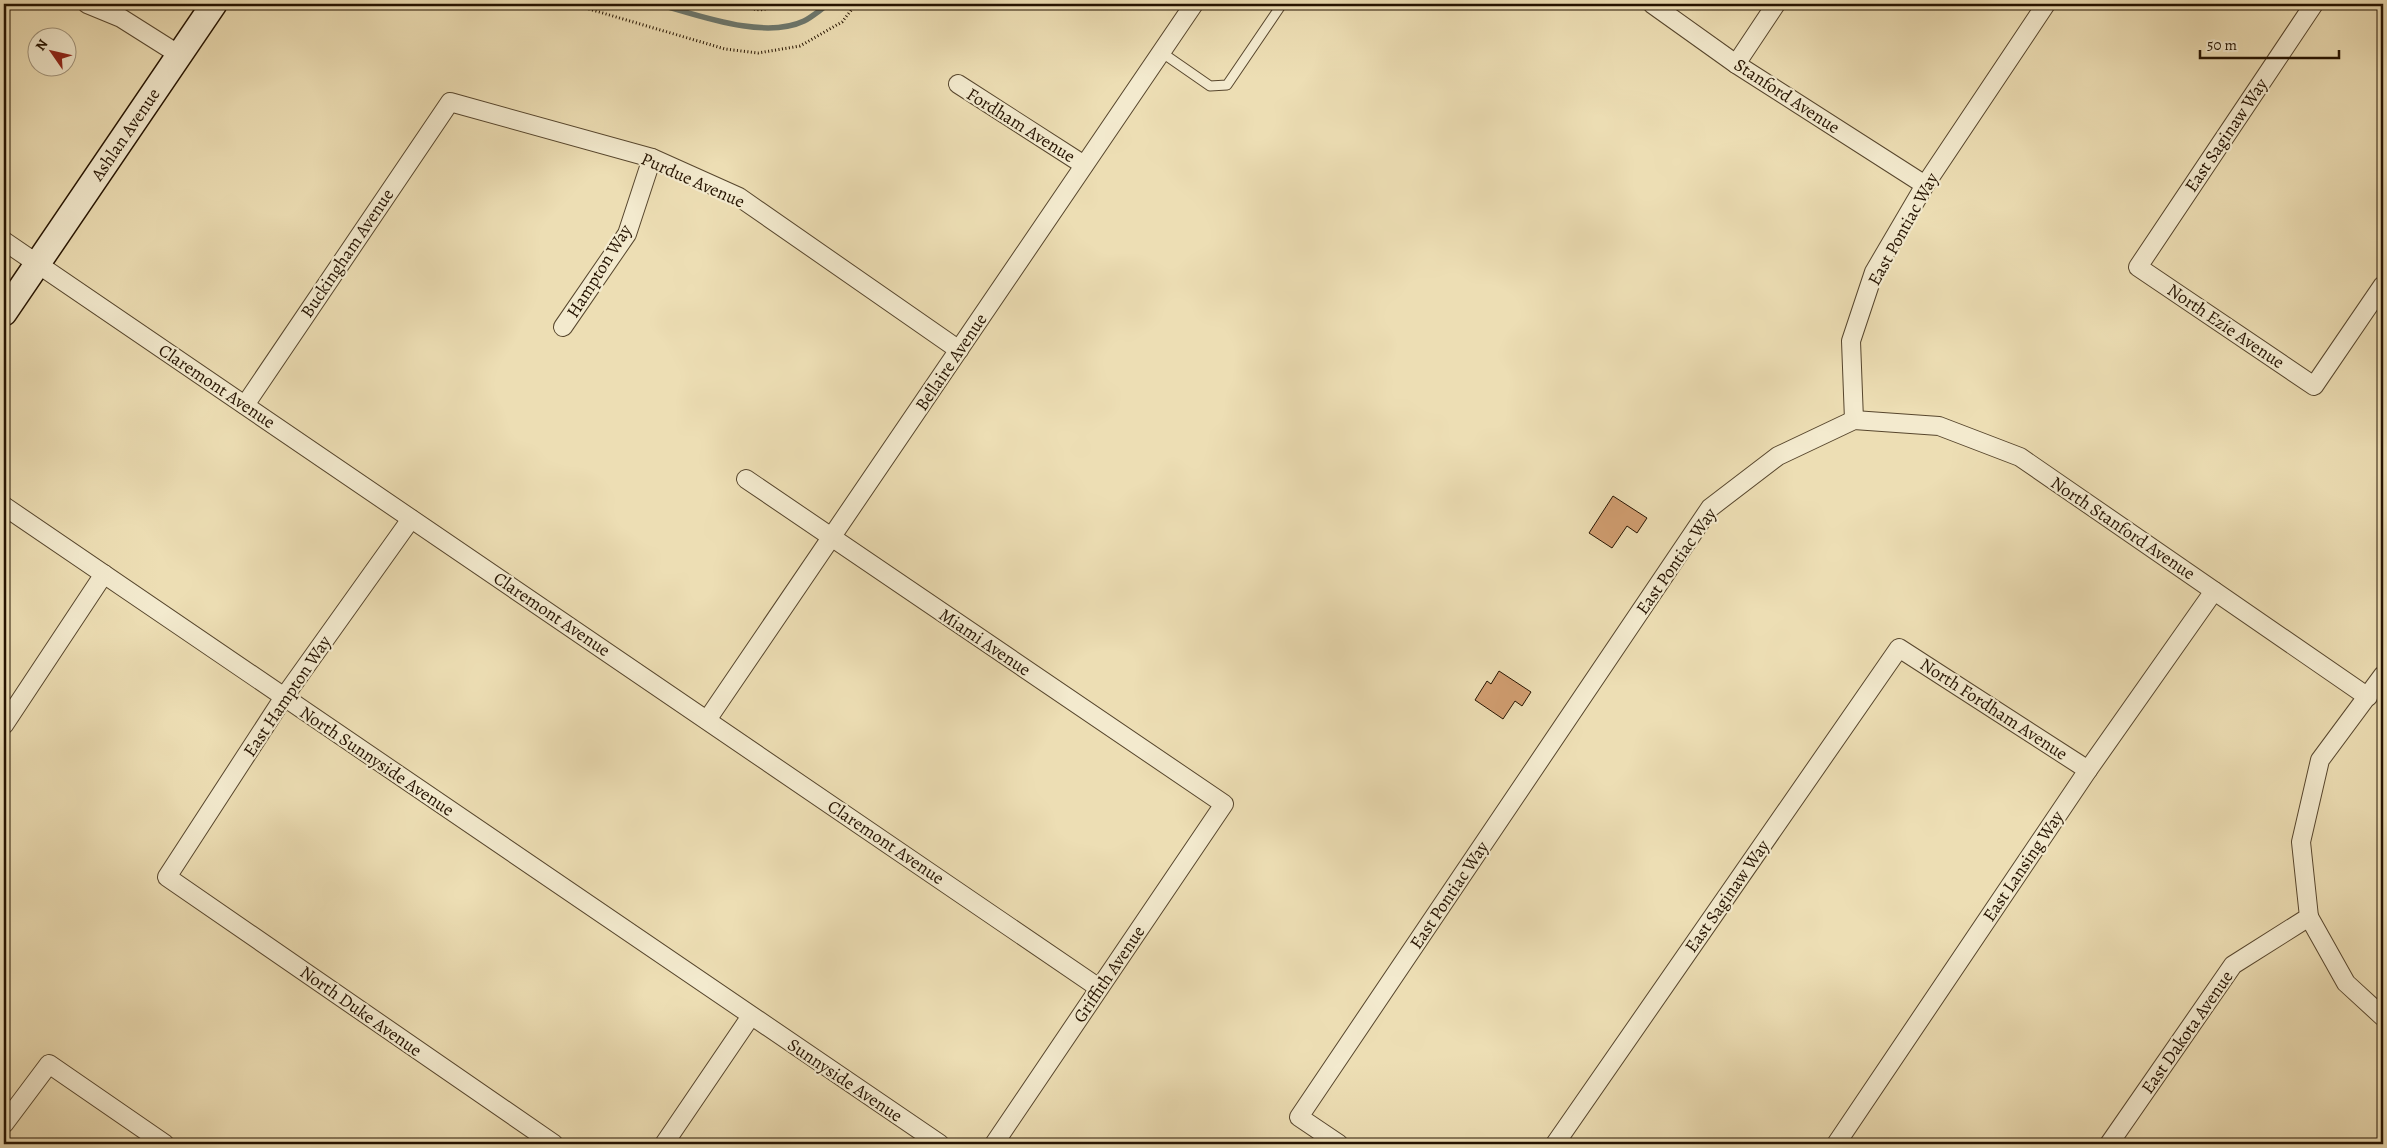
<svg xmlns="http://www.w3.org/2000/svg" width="2387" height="1148" viewBox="0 0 2387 1148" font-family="Alegreya,serif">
  <rect width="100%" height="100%" fill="#eddeb4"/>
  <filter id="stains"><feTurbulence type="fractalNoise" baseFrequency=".004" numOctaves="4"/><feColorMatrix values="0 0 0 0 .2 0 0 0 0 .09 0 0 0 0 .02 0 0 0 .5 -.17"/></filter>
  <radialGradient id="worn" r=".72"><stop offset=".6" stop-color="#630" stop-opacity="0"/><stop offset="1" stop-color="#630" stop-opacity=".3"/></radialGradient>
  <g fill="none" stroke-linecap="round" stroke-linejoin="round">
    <path stroke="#6c776d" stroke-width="5.5" d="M 658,4 C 698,15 764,40 804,21 C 812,17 821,9 829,4"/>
  </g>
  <g fill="#d19e71" stroke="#251300">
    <polygon points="1613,496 1647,518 1637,533 1627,526 1612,548 1589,533"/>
    <polygon points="1499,671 1531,692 1522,706 1515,701 1503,719 1475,700 1487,681 1491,684"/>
  </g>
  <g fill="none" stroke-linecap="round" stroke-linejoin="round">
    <defs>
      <polyline id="lane" points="1161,52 1210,86 1227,85 1282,4"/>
      <g id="street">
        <polyline points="87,4 121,18 178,54"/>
        <polyline points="1652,4 1736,64 1925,185"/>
        <polyline points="2314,4 2138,267 2314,386 2383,285"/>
        <polyline points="1736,64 1776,4"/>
        <polyline points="958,84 1084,165"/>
        <polyline points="4,241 1099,988"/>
        <polyline points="563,327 627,234 652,158"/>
        <polyline points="245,405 450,102 652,158 739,197 959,350"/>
        <polyline points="1854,420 1851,341 1874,272 1925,185 2046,4"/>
        <polyline points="746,479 1224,804 994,1144"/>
        <polyline points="4,506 940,1144"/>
        <polyline points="411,519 284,697 167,877 554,1144"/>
        <polyline points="707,720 1194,4"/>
        <polyline points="4,725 104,574"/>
        <polyline points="2309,917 2346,983 2383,1017"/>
        <polyline points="4,1124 49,1064 165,1144"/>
        <polyline points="664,1144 751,1016"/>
        <polyline points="1339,1144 1299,1117 1710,508 1778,456 1854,420 1939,426 2020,457 2368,697"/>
        <polyline points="1555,1144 1899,648 2088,770"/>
        <polyline points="1836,1144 2088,770 2214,591"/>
        <polyline points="2109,1144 2233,965 2309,917 2301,842 2320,760 2383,675"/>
      </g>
      <g id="secondary">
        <path id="s1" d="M 4,313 L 214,4"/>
      </g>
    </defs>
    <use href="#lane" stroke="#57462d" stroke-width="11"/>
    <use href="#street" stroke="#57462d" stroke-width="20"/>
    <use href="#secondary" stroke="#251300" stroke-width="28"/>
    <g stroke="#251300" stroke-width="3" stroke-dasharray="1 2.5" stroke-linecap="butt">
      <polyline points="572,4 725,49 758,53 800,46 842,22 856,4"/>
      <polyline points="723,4 760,10 792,4"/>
    </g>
    <use href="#lane" stroke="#f3eace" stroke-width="9"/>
    <use href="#street" stroke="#f3eace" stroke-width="18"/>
    <use href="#secondary" stroke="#f3eace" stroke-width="25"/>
  </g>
  <g text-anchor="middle" stroke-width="4.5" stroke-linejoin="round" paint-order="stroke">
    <g font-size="18" fill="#251300" stroke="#f3eace">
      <text transform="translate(1787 96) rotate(33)" y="6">Stanford Avenue</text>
      <text transform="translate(1021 125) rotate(32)" y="6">Fordham Avenue</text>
      <text dy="6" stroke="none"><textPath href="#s1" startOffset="216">Ashlan Avenue</textPath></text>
      <text transform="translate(2226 135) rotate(-56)" y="6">East Saginaw Way</text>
      <text transform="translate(693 180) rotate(24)" y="6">Purdue Avenue</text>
      <text transform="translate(1903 229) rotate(-61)" y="6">East Pontiac Way</text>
      <text transform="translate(347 253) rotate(-56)" y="6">Buckingham Avenue</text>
      <text transform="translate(599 271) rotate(-58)" y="6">Hampton Way</text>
      <text transform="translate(2226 326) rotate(34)" y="6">North Ezie Avenue</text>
      <text transform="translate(951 362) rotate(-56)" y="6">Bellaire Avenue</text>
      <text transform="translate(217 386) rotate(34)" y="6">Claremont Avenue</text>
      <text transform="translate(2123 528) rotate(34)" y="6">North Stanford Avenue</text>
      <text transform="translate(1676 561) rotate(-55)" y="6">East Pontiac Way</text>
      <text transform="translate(552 614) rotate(34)" y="6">Claremont Avenue</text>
      <text transform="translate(985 642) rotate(34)" y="6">Miami Avenue</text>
      <text transform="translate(287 696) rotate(-56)" y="6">East Hampton Way</text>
      <text transform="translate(1994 709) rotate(33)" y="6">North Fordham Avenue</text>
      <text transform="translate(377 761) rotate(34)" y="6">North Sunnyside Avenue</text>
      <text transform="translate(886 842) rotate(34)" y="6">Claremont Avenue</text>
      <text transform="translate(2023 866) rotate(-56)" y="6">East Lansing Way</text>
      <text transform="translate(1449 895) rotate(-56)" y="6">East Pontiac Way</text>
      <text transform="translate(1727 896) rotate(-55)" y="6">East Saginaw Way</text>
      <text transform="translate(1109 974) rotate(-56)" y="6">Griffith Avenue</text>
      <text transform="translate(361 1011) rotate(35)" y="6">North Duke Avenue</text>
      <text transform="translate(2187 1032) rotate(-55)" y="6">East Dakota Avenue</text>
      <text transform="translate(845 1080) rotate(34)" y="6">Sunnyside Avenue</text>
    </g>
  </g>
  <rect width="2387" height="1148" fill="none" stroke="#eddeb4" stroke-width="20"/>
  <rect x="5" y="5" width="2377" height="1138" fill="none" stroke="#251300" stroke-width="2.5"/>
  <rect x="10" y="10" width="2367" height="1128" fill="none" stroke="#251300"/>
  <g transform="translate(52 52) rotate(304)"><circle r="24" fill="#f3eace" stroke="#a1947c"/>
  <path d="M0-4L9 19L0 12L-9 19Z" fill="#8f2418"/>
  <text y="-8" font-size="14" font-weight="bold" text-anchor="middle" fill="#251300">N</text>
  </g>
  <path d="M2200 50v8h139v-8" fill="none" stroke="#251300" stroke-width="2.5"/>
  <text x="2207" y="50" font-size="15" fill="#251300" stroke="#f3eace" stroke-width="4" paint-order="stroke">50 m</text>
  <rect width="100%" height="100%" filter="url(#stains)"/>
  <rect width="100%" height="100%" fill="url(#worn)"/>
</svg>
